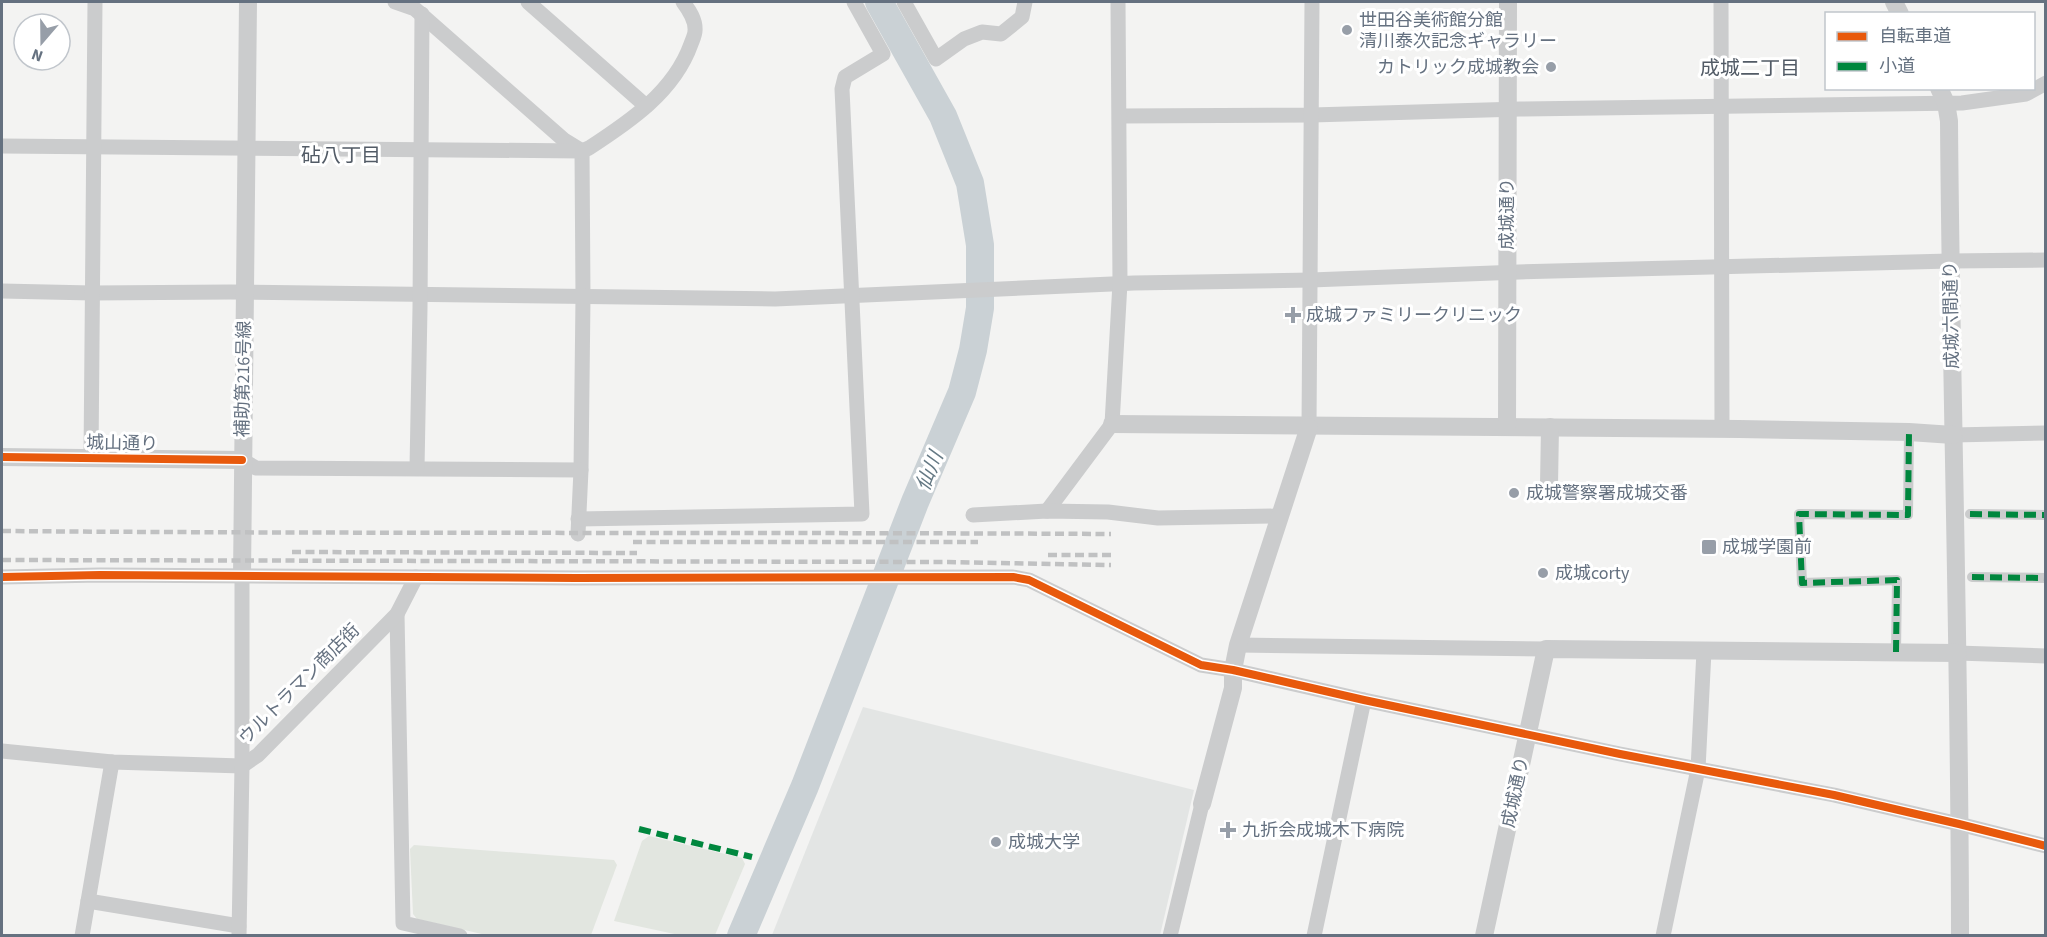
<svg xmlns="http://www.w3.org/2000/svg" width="2047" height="937" viewBox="0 0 2047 937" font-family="'Source Sans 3','Noto Sans JP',sans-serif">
  <rect width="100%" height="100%" fill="#f3f3f2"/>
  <polygon fill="#e3e5e4" points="863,707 1194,790 1160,935 772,935"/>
  <g fill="#e2e6e0">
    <polygon points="649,836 742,858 745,864 715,935 679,935 614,921 642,841"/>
    <polygon points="414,845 614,860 617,865 591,935 486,935 417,919 413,914 410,849"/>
  </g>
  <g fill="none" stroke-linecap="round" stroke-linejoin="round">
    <polyline stroke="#cad1d5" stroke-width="28" points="741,936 805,786 915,502 962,392 973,350 980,308 980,245 970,183 943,116 879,2"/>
    <g stroke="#cbcccd" stroke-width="10">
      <polyline points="1970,514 2046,515"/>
      <polyline points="1972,577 2046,578"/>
      <polyline points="1896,652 1897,580 1802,583 1799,514 1908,515 1909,432"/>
    </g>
    <g stroke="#cbcccd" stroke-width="15">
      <polyline points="395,2 415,9 564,140 582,151 583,297 581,470 578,534"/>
      <polyline points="528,2 646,106"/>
      <polyline points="904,2 936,59 964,39 982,32 1001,34 1022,17 1025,2"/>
      <polyline points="1721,2 1722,429"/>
      <polyline points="1120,116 1312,115 1520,109 1962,103 2026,94 2046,83"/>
      <path d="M 2,146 L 582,151 L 589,148 C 629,122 674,92 691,44 C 692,41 695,35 695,31 C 696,20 689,10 683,2"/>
      <polyline points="2,291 92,293 230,292 775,299 1134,283 1311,280 1519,272 1950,261 2046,260"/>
      <polyline points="1309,427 1312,2"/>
      <polyline points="1953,435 2046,433"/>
      <polyline points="91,457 95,2"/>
      <polyline points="242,460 256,468 581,470"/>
      <polyline points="417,468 420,308 422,14"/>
      <polyline points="1047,511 1112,424 1120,283 1118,2"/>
      <polyline points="973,515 1047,511 1108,512 1158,518 1279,516"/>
      <polyline points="578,519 862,514 842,89 845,77 883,54 854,2"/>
      <polyline points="2,577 100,575 576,578 1013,577 1029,580 1201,665 1233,670 1364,700 1620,754 1834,795 1959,824 2046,846"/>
      <polyline points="397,614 403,923 460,936"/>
      <polyline points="1238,645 1546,649"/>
      <polyline points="1957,653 2046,656"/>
      <polyline points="2,751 112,762 242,766 258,755 397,614 416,577"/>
      <polyline points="88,901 239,926"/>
      <polyline points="82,936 112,762"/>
      <polyline points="239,936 242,766 242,577"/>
      <polyline points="1170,936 1202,804"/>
      <polyline points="1314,936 1364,700"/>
      <polyline points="1663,936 1698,769 1704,651"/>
    </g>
    <g stroke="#cbcccd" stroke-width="18">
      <polyline points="1894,2 1900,14"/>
      <path d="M 1939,88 L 1946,103 L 1949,121 C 1951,392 1960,664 1960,936"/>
      <polyline points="1112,424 1739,429 1909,432 1953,435"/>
      <polyline points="1507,427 1508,2"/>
      <polyline points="2,457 242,460"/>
      <polyline points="1549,485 1550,427"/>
      <polyline points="242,577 248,2"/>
      <polyline points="1202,804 1233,688 1233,670 1238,645 1309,427"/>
      <polyline points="1484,936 1546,649 1957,653"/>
    </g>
    <g stroke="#c0c1c2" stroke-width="4.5" stroke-dasharray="9 4.5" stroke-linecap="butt">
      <path d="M 2,531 C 371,534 741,532 1111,534"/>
      <polyline points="633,542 978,542"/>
      <polyline points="292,552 637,553"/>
      <polyline points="1048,555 1111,555"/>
      <polyline points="2,560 948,562 1111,565"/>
    </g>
    <g stroke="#00873e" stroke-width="6" stroke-dasharray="12 6" stroke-linecap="butt">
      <polyline points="1970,514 2046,515"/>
      <polyline points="1972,577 2046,578"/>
      <polyline points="1896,652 1897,580 1802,583 1799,514 1908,515 1909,432"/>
      <polyline points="639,829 752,857"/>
    </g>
    <defs>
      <g id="cycleway">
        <polyline points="2,457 242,460"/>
        <polyline points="2,577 100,575 576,578 1013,577 1029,580 1201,665 1233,670 1364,700 1620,754 1834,795 1959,824 2046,846"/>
      </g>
    </defs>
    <use href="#cycleway" stroke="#fff" stroke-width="11"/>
    <use href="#cycleway" stroke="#e8590c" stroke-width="8"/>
  </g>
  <g fill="#979ea8" stroke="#fff" stroke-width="2">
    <circle cx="1347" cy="30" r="6"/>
    <circle cx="1551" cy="67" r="6"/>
    <path d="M1290 306h6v6h6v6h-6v6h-6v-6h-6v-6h6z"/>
    <circle cx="1514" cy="493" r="6"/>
    <rect x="1701" y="539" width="16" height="16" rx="3"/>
    <circle cx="1543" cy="573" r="6"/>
    <path d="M1225 821h6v6h6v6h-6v6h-6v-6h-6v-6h6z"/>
    <circle cx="996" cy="842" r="6"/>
  </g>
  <g text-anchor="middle" stroke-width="6" stroke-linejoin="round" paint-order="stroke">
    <g font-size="18" fill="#657180" stroke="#fff" text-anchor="start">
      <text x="1359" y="26">世田谷美術館分館<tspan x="1359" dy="21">清川泰次記念ギャラリー</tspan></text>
      <text x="1539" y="73" text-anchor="end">カトリック成城教会</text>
      <text x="1306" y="321">成城ファミリークリニック</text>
      <text x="1526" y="499">成城警察署成城交番</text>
      <text x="1722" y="553">成城学園前</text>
      <text x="1555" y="579">成城corty</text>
      <text x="1242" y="836">九折会成城木下病院</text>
      <text x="1008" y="848">成城大学</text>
    </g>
    <g font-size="18" fill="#657180" stroke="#fff">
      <text transform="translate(1507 214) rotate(-90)" y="6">成城通り</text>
      <text transform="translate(1951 315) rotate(-91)" y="6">成城六間通り</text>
      <text transform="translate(243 379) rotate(-89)" y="6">補助第216号線</text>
      <text transform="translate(122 443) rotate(1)" y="6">城山通り</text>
      <text transform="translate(299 684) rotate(-45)" y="6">ウルトラマン商店街</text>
      <text transform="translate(1515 792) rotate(-78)" y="6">成城通り</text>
    </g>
    <g font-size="20" fill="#525b66" stroke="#fff">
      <text x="1750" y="75">成城二丁目</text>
      <text x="341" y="162">砧八丁目</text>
    </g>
    <g font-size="20" font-style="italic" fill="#657984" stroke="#fff">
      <text transform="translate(929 471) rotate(-68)" y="7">仙川</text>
    </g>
  </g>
  <rect width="2047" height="937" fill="none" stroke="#657180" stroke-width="6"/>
  <rect x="1825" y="12" width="210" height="78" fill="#ffffff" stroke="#c1c6cc" stroke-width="1.5"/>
  <rect x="1837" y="32" width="30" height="9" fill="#e8590c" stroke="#c1c6cc" stroke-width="1.5"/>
  <text x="1879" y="42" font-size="18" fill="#657180">自転車道</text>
  <rect x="1837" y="62" width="30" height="9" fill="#00873e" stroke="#c1c6cc" stroke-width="1.5"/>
  <text x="1879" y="72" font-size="18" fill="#657180">小道</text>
  <g transform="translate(42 42) rotate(200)"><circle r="28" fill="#ffffff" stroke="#c1c6cc" stroke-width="1.5"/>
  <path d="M0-4.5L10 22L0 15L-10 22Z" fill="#979ea8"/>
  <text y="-9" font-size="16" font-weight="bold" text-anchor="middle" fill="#657180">N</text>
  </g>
</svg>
